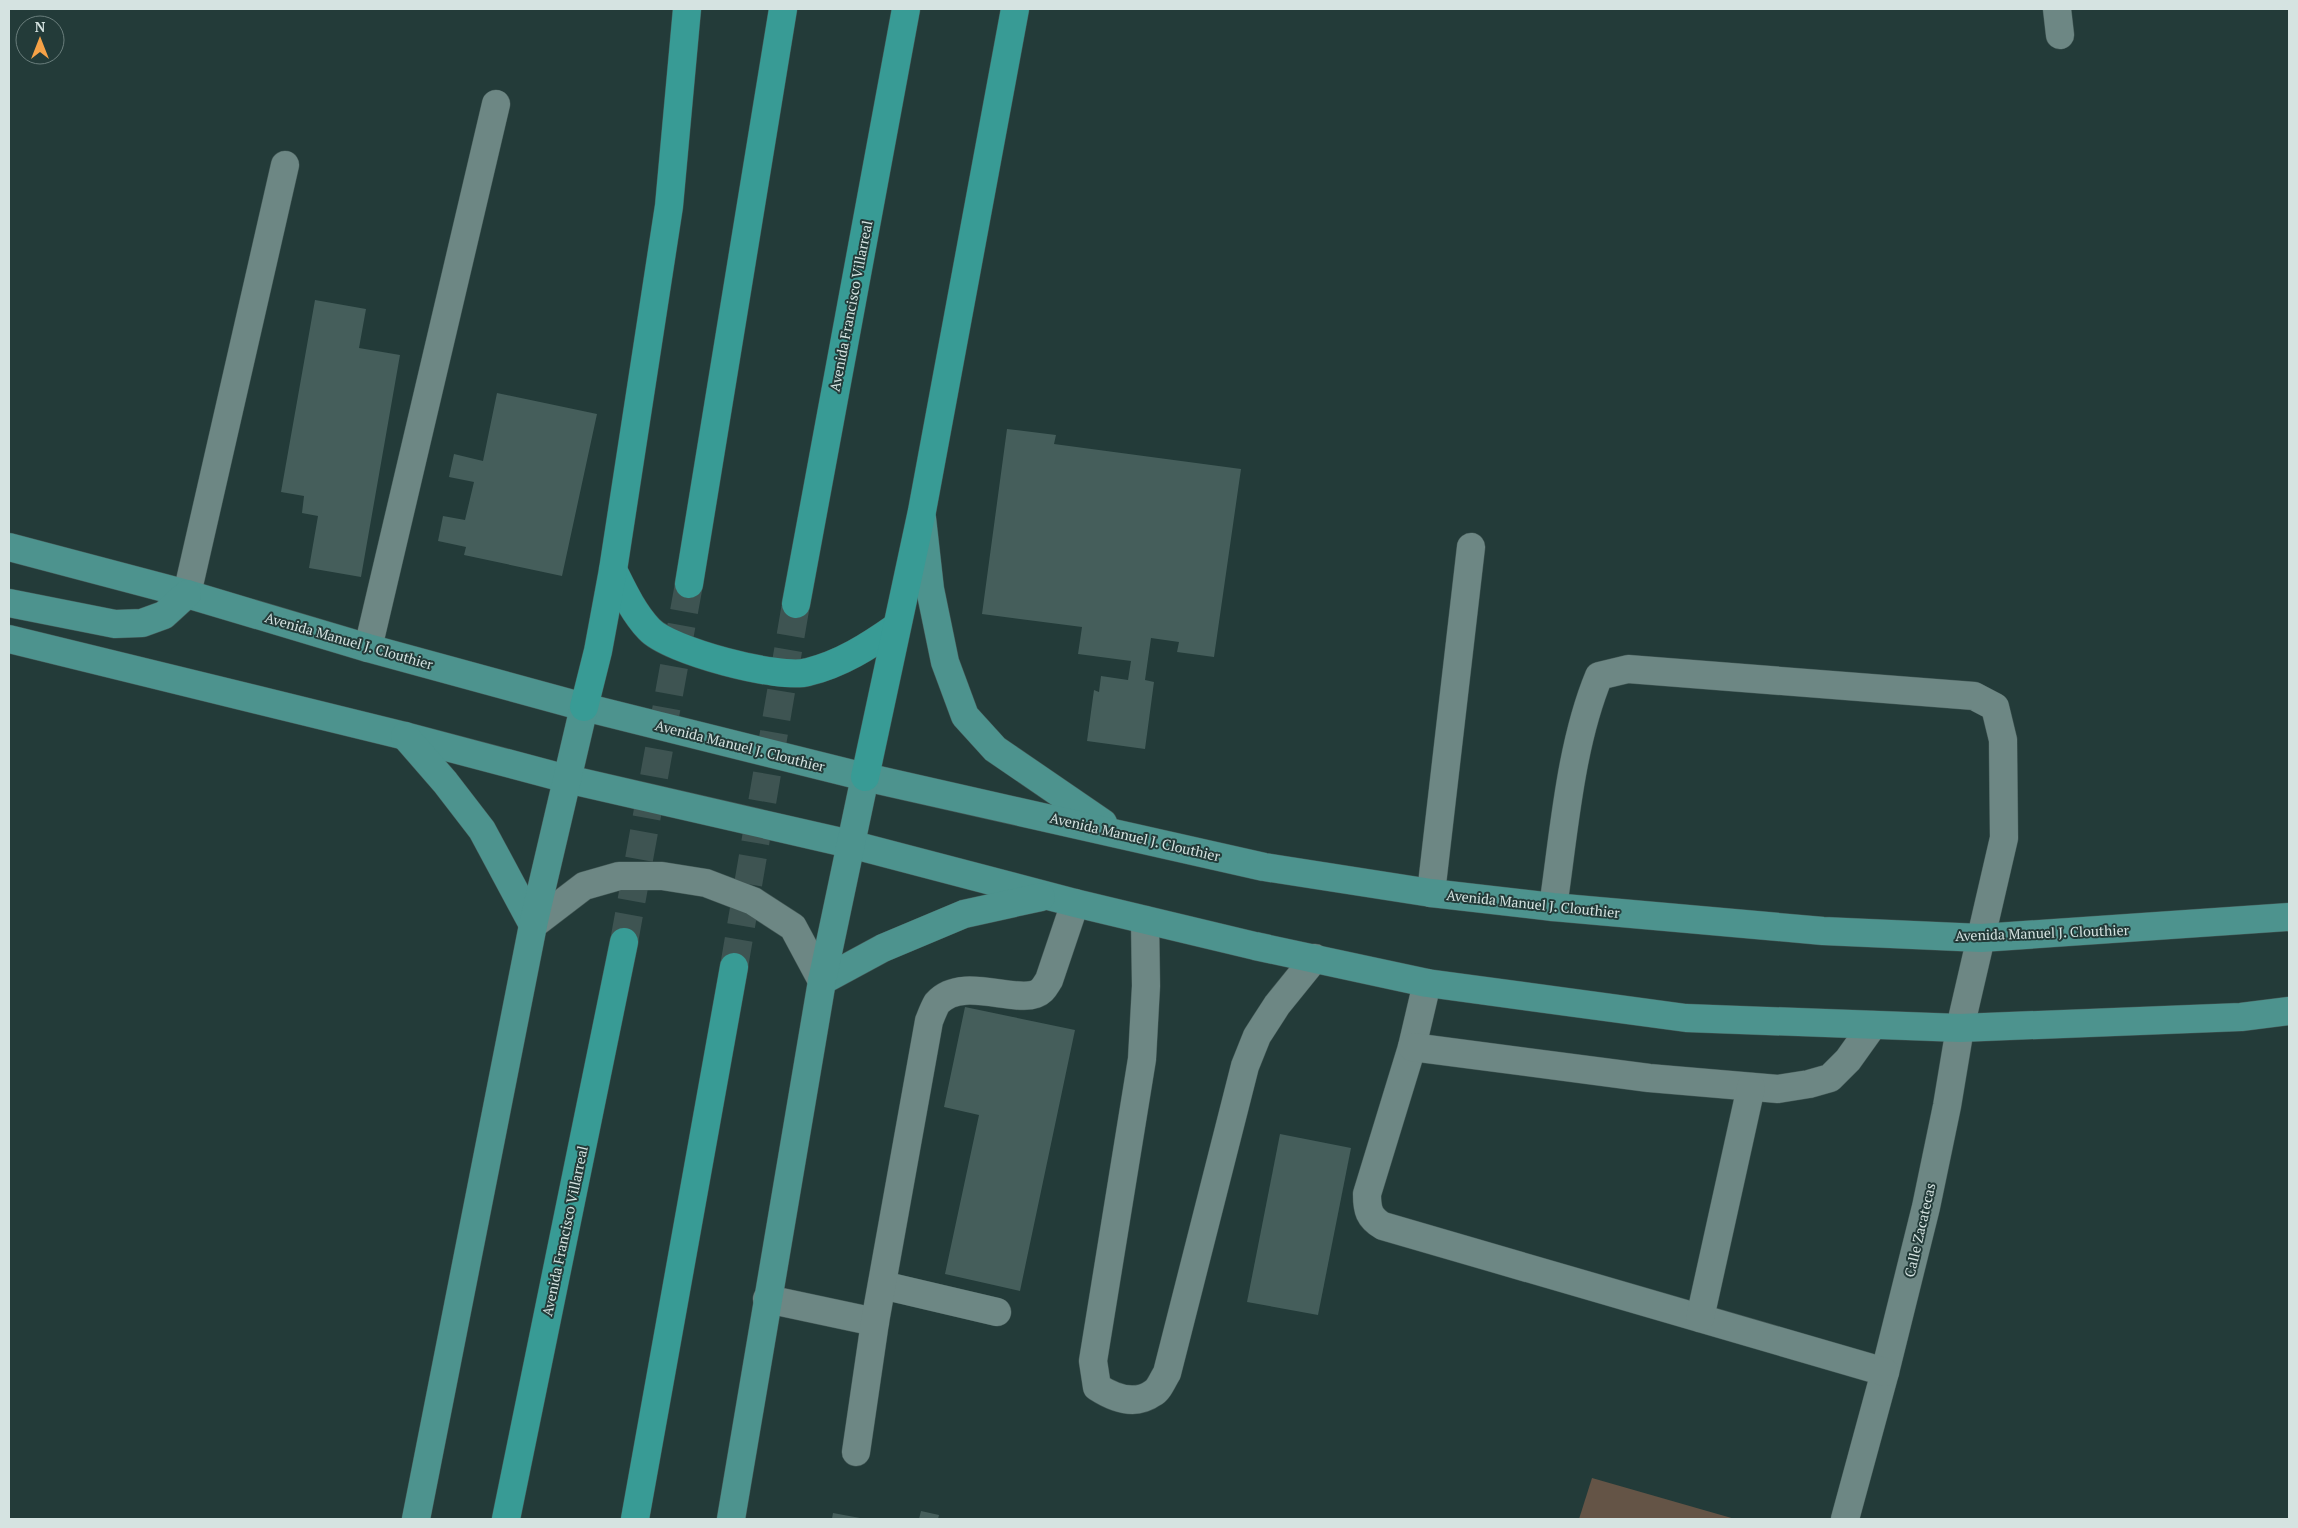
<svg xmlns="http://www.w3.org/2000/svg" width="2298" height="1528" viewBox="0 0 2298 1528" font-family="'PT Serif',serif">
  <rect width="100%" height="100%" fill="#233b39"/>
  <polygon fill="#645446" points="1592,1478 1735,1519 1579,1519"/>
  <g fill="#455e5b">
    <polygon points="315,300 366,309 359,348 400,355 361,577 309,568 318,516 302,513 304,496 281,492"/>
    <polygon points="497,393 597,414 562,576 464,555 466,547 438,541 443,516 465,520 474,482 449,477 454,454 483,461"/>
    <polygon points="1007,429 1056,435 1054,444 1241,469 1214,657 1177,652 1179,642 1151,638 1145,680 1154,682 1145,749 1087,741 1094,690 1099,692 1101,676 1128,680 1131,661 1078,654 1082,627 982,614"/>
    <polygon points="965,1007 1075,1030 1020,1291 945,1274 979,1115 944,1107"/>
    <polygon points="1280,1134 1351,1148 1318,1315 1247,1302"/>
    <polygon points="921,1511 939,1515 938,1519 919,1519"/>
    <polygon points="833,1513 860,1518 860,1519 832,1519"/>
  </g>
  <g fill="none" stroke-linecap="round" stroke-linejoin="round">
    <g stroke="#3e5452" stroke-width="28" stroke-dasharray="28 14" stroke-linecap="butt">
      <polyline points="624,942 689,584"/>
      <polyline points="734,967 796,604"/>
    </g>
    <defs>
      <g id="minor">
        <polyline points="2057,9 2060,35"/>
        <polyline points="187,594 285,165"/>
        <polyline points="368,648 496,104"/>
        <polyline points="1431,893 1471,547"/>
        <path d="M 1553,907 C 1564,833 1570,746 1599,676 L 1628,669 L 1974,696 L 1995,707 L 2003,740 L 2004,838 L 1960,1028 L 1947,1106 L 1926,1207 L 1885,1372 L 1845,1519"/>
        <path d="M 1145,920 L 1146,986 L 1142,1059 L 1093,1361 L 1097,1387 C 1114,1398 1135,1406 1153,1393 C 1159,1390 1163,1379 1167,1373 L 1245,1066 L 1257,1036 L 1277,1005 L 1315,958"/>
        <polyline points="533,925 584,886 619,876 662,876 706,883 753,901 793,927 822,981"/>
        <path d="M 1427,983 L 1412,1047 L 1367,1194 C 1367,1210 1369,1218 1383,1226 L 1885,1372"/>
        <polyline points="1412,1047 1649,1078 1778,1089 1809,1084 1830,1078 1848,1060 1873,1025"/>
        <polyline points="882,1285 997,1312"/>
        <polyline points="767,1299 875,1322"/>
        <polyline points="1700,1318 1751,1087"/>
        <path d="M 856,1452 L 875,1322 L 929,1021 C 931,1016 934,1008 937,1003 C 964,973 1023,1009 1042,990 C 1045,987 1047,983 1049,980 L 1075,903"/>
      </g>
      <g id="major">
        <polyline points="922,518 930,589 945,662 965,716 995,749 1103,823"/>
        <polyline points="9,547 187,594 368,648 584,707 865,777 1264,867 1431,893 1553,907 1823,931 1981,938 2289,917"/>
        <polyline points="9,603 115,624 142,623 164,615 187,594"/>
        <polyline points="9,639 405,736 567,779 850,844 1075,903 1255,946 1427,983 1686,1018 1960,1028 2241,1017 2289,1011"/>
        <polyline points="405,736 445,782 482,830 533,925"/>
        <polyline points="822,981 883,948 964,914 1041,897"/>
        <polyline points="416,1519 533,925 584,707"/>
        <polyline points="731,1519 822,981 865,777"/>
      </g>
      <g id="highway">
        <path d="M 613,570 C 623,590 633,612 649,629 C 669,651 780,680 808,672 C 841,664 869,646 896,627"/>
        <polyline points="689,584 783,9"/>
        <polyline points="796,604 906,9"/>
        <polyline points="584,707 598,651 613,570 669,206 687,9"/>
        <polyline points="865,777 922,511 1015,9"/>
        <polyline points="506,1519 624,942"/>
        <polyline points="635,1519 734,967"/>
      </g>
    </defs>
    <use href="#minor" stroke="#435856" stroke-width="29"/>
    <use href="#major" stroke="#435856" stroke-width="29"/>
    <use href="#highway" stroke="#435856" stroke-width="29"/>
    <use href="#minor" stroke="#6d8784" stroke-width="28"/>
    <use href="#major" stroke="#4d938e" stroke-width="28"/>
    <use href="#highway" stroke="#389b95" stroke-width="28"/>
  </g>
  <g text-anchor="middle" stroke-width="4" stroke-linejoin="round" paint-order="stroke">
    <g font-size="14" fill="#d5e3e1" stroke="#233b39">
      <text transform="translate(851 306) rotate(-79)" y="5">Avenida Francisco Villarreal</text>
      <text transform="translate(349 641) rotate(16)" y="5">Avenida Manuel J. Clouthier</text>
      <text transform="translate(740 746) rotate(14)" y="5">Avenida Manuel J. Clouthier</text>
      <text transform="translate(1135 837) rotate(13)" y="5">Avenida Manuel J. Clouthier</text>
      <text transform="translate(1533 904) rotate(6)" y="5">Avenida Manuel J. Clouthier</text>
      <text transform="translate(2042 933) rotate(-2)" y="5">Avenida Manuel J. Clouthier</text>
      <text transform="translate(1920 1230) rotate(-77)" y="5">Calle Zacatecas</text>
      <text transform="translate(565 1231) rotate(-78)" y="5">Avenida Francisco Villarreal</text>
    </g>
  </g>
  <rect width="2298" height="1528" fill="none" stroke="#d5e3e1" stroke-width="20"/>
  <g transform="translate(40 40)"><circle r="24" fill="#233b39" stroke="#6a7e7c"/>
  <path d="M0-4L9 19L0 12L-9 19Z" fill="#f6a247"/>
  <text y="-8" font-size="14" font-weight="bold" text-anchor="middle" fill="#d5e3e1">N</text>
  </g>
</svg>
